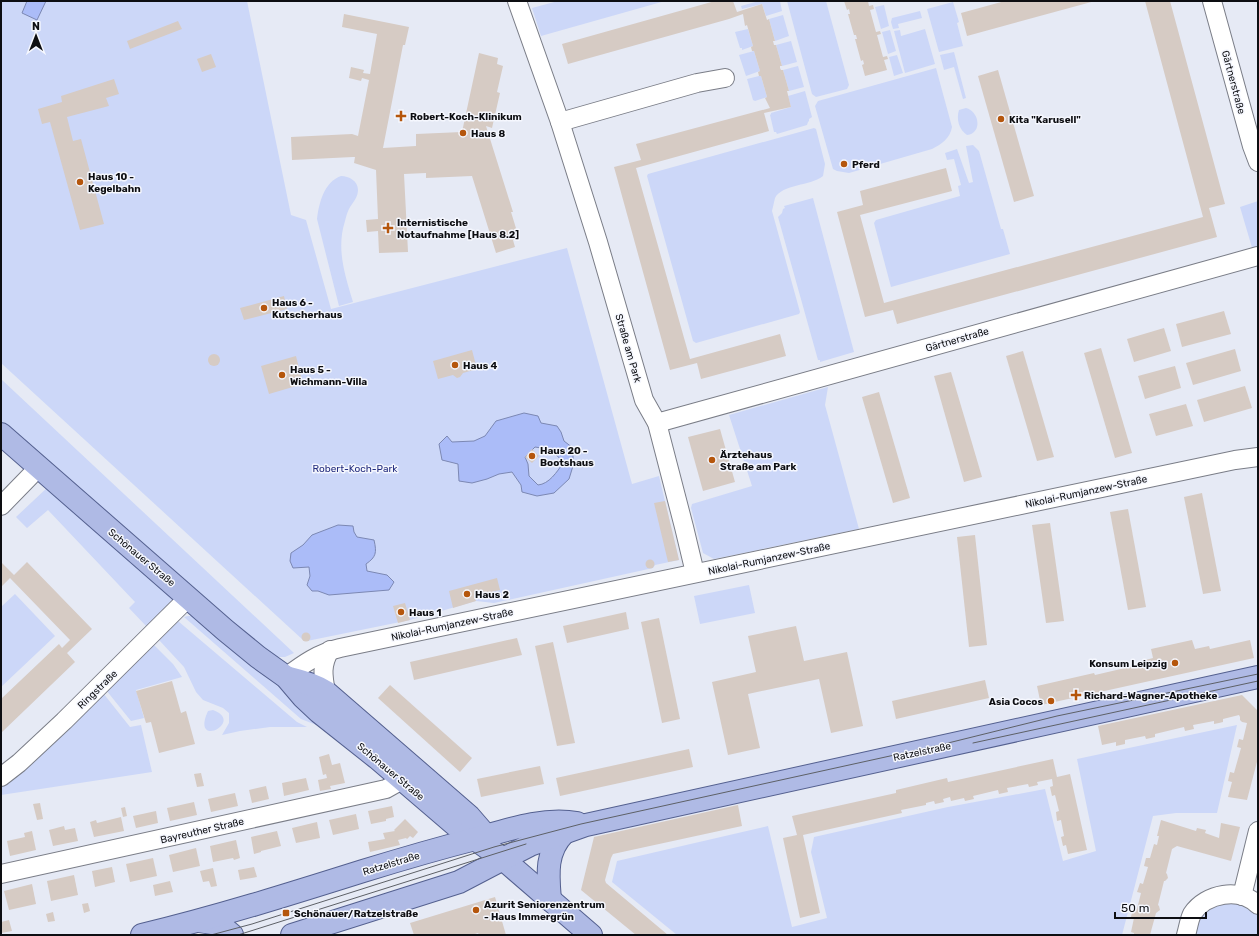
<svg xmlns="http://www.w3.org/2000/svg" width="1259" height="936" viewBox="0 0 1259 936" font-family="Rubik,sans-serif">
  <rect width="100%" height="100%" fill="#e6eaf5"/>
  <g fill="#ccd7f8">
    <polygon points="1,1 247,1 291,215 306,220 331,309 567,248 632,484 659,476 679,560 655,565 653,568 494,603 476,601 410,620 307,641 303,640 1,363"/>
    <polygon points="558,1 665,1 541,36 532,8"/>
    <polygon points="759,1 780,1 782,11 766,16 762,4 742,9 741,6"/>
    <polygon points="787,1 826,1 849,85 847,89 816,97 812,94"/>
    <polygon points="953,2 959,22 957,23 963,46 939,52 927,9"/>
    <polygon points="884,5 889,26 881,29 875,7"/>
    <polygon points="920,11 922,18 898,24 899,28 893,29 891,22 892,18"/>
    <polygon points="783,15 789,36 775,41 769,19"/>
    <polygon points="748,29 753,46 742,50 742,48 740,48 735,32"/>
    <polygon points="925,29 935,64 905,73 894,31 900,30 901,36"/>
    <polygon points="890,30 896,51 888,54 882,32"/>
    <polygon points="791,41 797,62 782,66 776,45"/>
    <polygon points="754,51 760,71 746,76 739,55"/>
    <polygon points="954,52 966,98 963,99 954,67 944,70 940,55"/>
    <polygon points="897,55 903,73 894,76 889,57"/>
    <polygon points="798,66 804,87 789,91 783,70"/>
    <path d="M 936,68 L 952,127 C 950,138 942,144 932,149 L 849,173 L 837,171 L 833,169 L 815,106 L 818,101 Z"/>
    <polygon points="759,76 761,76 767,97 755,101 753,100 747,79"/>
    <polygon points="805,91 812,117 809,119 809,121 808,122 807,125 777,134 776,132 774,132 770,115 771,114 771,113 791,107 788,96"/>
    <path d="M 966,108 C 979,111 983,133 967,135 C 959,130 956,119 959,110 Z"/>
    <path d="M 814,128 L 816,129 L 825,164 L 823,176 C 811,186 782,184 775,198 C 774,202 773,207 772,211 L 800,312 L 799,314 L 696,343 L 693,341 L 647,176 L 648,174 Z"/>
    <polygon points="973,145 979,151 1001,229 1003,229 1010,254 891,287 874,223 876,220 960,196 958,186 961,185 954,159 947,160 945,153 957,149 969,183 973,182 966,146"/>
    <path d="M 341,176 C 349,176 358,181 358,190 C 358,198 352,203 349,209 C 347,213 346,217 345,221 C 336,249 345,275 353,302 L 339,306 L 317,219 C 319,203 324,182 341,176 Z"/>
    <polygon points="813,198 854,352 820,362 820,360 818,360 778,217 782,213 783,209 785,208 784,206"/>
    <polygon points="1258,201 1258,249 1253,251 1240,207"/>
    <polygon points="1,379 294,653 285,657 279,657 274,656 262,648 198,592 167,566 119,529 1,422"/>
    <polygon points="828,387 825,405 859,529 714,559 703,553 691,508 692,504 752,486 729,415"/>
    <polygon points="49,486 175,600 147,627 129,608 135,602 48,510 27,528 16,517"/>
    <polygon points="749,585 755,613 700,624 694,596"/>
    <polygon points="15,594 55,636 1,687 1,607"/>
    <polygon points="188,616 197,616 329,730 301,719 184,617"/>
    <polygon points="178,621 297,722 307,727 270,727 240,731 222,735 229,723 229,713 223,708 203,700 196,692 184,667 159,640"/>
    <polygon points="154,645 173,664 182,677 136,690 144,718 131,721 106,690"/>
    <polygon points="103,693 130,727 141,725 152,772 1,795 1,787 25,767"/>
    <path d="M 213,710 C 246,722 190,750 208,711 Z"/>
    <polygon points="1237,725 1217,813 1176,813 1153,816 1122,935 677,935 612,882 617,861 768,826 792,927 827,918 811,852 814,837 948,807 1045,789 1063,861 1096,851 1077,759"/>
    <polygon points="1209,899 1258,905 1258,935 1186,935"/>
  </g>
  <g fill="#abbcf8" stroke="#7c88b3" fill-rule="evenodd">
    <polygon points="27,1 46,1 37,20 22,13"/>
    <path d="M 524,413 L 538,416 L 541,423 L 557,426 L 561,432 L 564,441 L 573,448 L 573,466 L 569,479 L 554,493 L 537,496 L 522,492 L 521,485 L 512,472 L 499,474 L 487,479 L 472,483 L 459,481 L 458,464 L 442,460 L 439,444 L 447,436 L 452,442 L 474,441 L 485,436 L 496,421 ZM 535,447 C 549,449 555,451 563,463 C 557,472 549,484 538,485 L 529,476 L 528,464 L 525,457 Z"/>
    <path d="M 338,525 L 353,526 L 354,532 L 357,537 L 374,540 C 377,553 376,557 366,564 L 367,571 L 387,575 L 394,582 L 389,590 L 329,595 L 318,591 L 312,591 L 307,585 L 310,576 L 309,567 L 293,568 L 290,561 L 291,553 L 303,545 L 312,535 Z"/>
  </g>
  <g fill="#d6cbc4">
    <polygon points="715,1 733,1 737,12 762,4 767,20 769,19 775,41 773,41 774,45 776,45 782,66 780,66 780,68 781,70 783,70 789,91 787,91 791,107 764,113 769,131 636,168 690,359 780,334 786,356 701,379 697,363 670,370 614,167 641,160 636,144 770,108 765,98 767,97 761,76 759,76 758,72 760,71 754,51 752,51 751,47 753,46 747,25 745,26 743,14 729,19 568,64 562,44"/>
    <polygon points="844,1 868,1 869,6 873,5 874,9 870,10 876,32 880,31 881,34 877,35 883,57 887,56 888,59 884,60 887,70 865,76 862,65 864,64 863,60 861,61 855,39 857,39 856,35 854,35 848,14 850,14 849,9 847,10"/>
    <polygon points="1005,1 1095,1 967,36 961,13"/>
    <polygon points="1145,1 1170,1 1225,204 1209,208 1217,237 897,324 893,310 865,317 837,212 863,205 860,191 946,168 952,191 860,215 884,303 1203,217"/>
    <polygon points="344,14 409,27 405,45 403,45 383,148 416,146 416,134 462,132 479,53 498,58 497,64 503,66 497,92 500,93 492,128 486,126 513,212 511,212 519,238 513,240 515,247 496,253 472,176 426,178 426,173 404,174 408,252 379,253 378,231 367,232 366,220 378,219 376,170 354,163 355,157 353,157 292,160 291,137 352,134 358,136 369,80 362,78 361,81 349,78 351,67 364,70 363,73 370,74 377,34 342,27"/>
    <polygon points="178,21 182,29 130,49 127,41"/>
    <polygon points="211,54 216,67 202,72 197,59"/>
    <polygon points="998,70 1034,196 1014,202 978,76"/>
    <polygon points="114,79 119,94 106,98 109,106 67,117 73,141 81,139 104,224 80,230 50,122 42,124 38,109 62,102 61,96"/>
    <polygon points="284,296 287,309 244,320 240,308"/>
    <polygon points="1224,311 1231,334 1182,347 1176,324"/>
    <polygon points="1164,328 1171,351 1134,362 1127,339"/>
    <polygon points="1101,348 1132,453 1115,458 1084,353"/>
    <polygon points="1235,349 1241,371 1193,385 1186,363"/>
    <polygon points="472,350 477,369 463,373 460,377 457,378 453,375 438,379 433,361"/>
    <polygon points="1023,351 1054,457 1037,461 1006,356"/>
    <circle cx="214" cy="360" r="6"/>
    <polygon points="296,356 303,384 269,394 261,366"/>
    <polygon points="1175,366 1181,388 1145,399 1138,376"/>
    <polygon points="951,372 982,477 964,482 934,376"/>
    <polygon points="1245,386 1252,408 1204,422 1197,400"/>
    <polygon points="879,392 910,498 893,503 862,397"/>
    <polygon points="1186,404 1193,426 1156,436 1149,414"/>
    <polygon points="720,429 735,482 703,491 688,437"/>
    <polygon points="532,449 539,456 532,463 525,457"/>
    <polygon points="1202,493 1221,591 1203,594 1184,497"/>
    <polygon points="665,501 679,560 668,562 654,503"/>
    <polygon points="1128,509 1146,607 1128,610 1110,512"/>
    <polygon points="1050,523 1064,621 1046,623 1032,525"/>
    <polygon points="975,535 987,645 969,647 957,537"/>
    <circle cx="650" cy="564" r="4.5"/>
    <polygon points="1,562 14,575 27,562 92,629 67,653 75,662 1,733 1,699 59,644 62,648 70,640 10,578 1,587"/>
    <polygon points="497,578 500,590 474,596 476,601 453,608 449,591"/>
    <polygon points="405,603 410,620 398,623 393,606"/>
    <polygon points="626,612 629,629 567,643 563,626"/>
    <polygon points="659,618 680,719 662,723 641,622"/>
    <polygon points="796,626 804,661 847,652 863,726 831,733 819,679 748,694 760,748 728,755 712,682 756,672 748,636"/>
    <circle cx="306" cy="637" r="4.5"/>
    <polygon points="517,638 522,655 414,680 410,662"/>
    <polygon points="1192,640 1195,649 1209,646 1210,649 1250,640 1254,658 1041,705 1037,686 1094,673 1095,675 1138,665 1138,662 1153,658 1151,649"/>
    <polygon points="553,642 575,743 557,746 535,646"/>
    <polygon points="985,680 989,698 896,719 892,701"/>
    <polygon points="172,681 181,713 186,711 195,744 159,753 151,722 146,723 136,691"/>
    <polygon points="390,685 472,758 460,772 378,698"/>
    <polygon points="1242,695 1258,711 1258,758 1247,800 1228,797 1232,782 1228,781 1230,772 1234,773 1241,748 1237,747 1239,739 1243,740 1247,723 1242,722 1240,720 1240,717 1239,715 1223,719 1223,722 1219,723 1214,724 1214,721 1193,725 1194,729 1185,731 1184,727 1155,734 1155,737 1146,739 1145,736 1125,740 1125,744 1116,746 1116,742 1102,745 1098,726"/>
    <polygon points="689,749 693,767 560,796 556,778"/>
    <polygon points="329,754 332,765 340,763 345,783 330,786 331,789 320,791 318,780 327,778 326,774 323,775 319,757"/>
    <polygon points="1053,759 1057,777 1070,774 1087,850 1068,854 1066,845 1063,846 1061,837 1064,836 1061,820 1057,821 1056,812 1059,811 1055,795 1052,796 1050,787 1053,786 1052,779 1037,782 1038,785 1029,787 1028,784 1007,788 1008,792 999,794 998,790 973,796 974,799 965,801 964,798 951,801 950,797 943,799 944,802 935,804 934,801 926,803 926,805 901,810 902,813 803,835 820,913 800,918 783,838 797,835 792,816 896,793 896,790 947,778 948,782"/>
    <polygon points="540,766 544,784 481,797 477,779"/>
    <polygon points="201,773 204,786 197,787 194,774"/>
    <polygon points="306,778 309,790 284,796 282,783"/>
    <polygon points="266,786 269,799 252,803 249,790"/>
    <polygon points="235,793 238,806 211,812 208,799"/>
    <polygon points="194,802 197,815 170,821 167,808"/>
    <polygon points="40,803 43,819 37,820 33,804"/>
    <polygon points="738,805 742,826 613,854 611,858 605,880 606,883 668,935 636,935 581,890 594,837"/>
    <polygon points="392,806 394,817 386,819 386,821 371,824 368,811"/>
    <polygon points="125,807 127,816 123,817 121,808"/>
    <polygon points="156,811 158,823 136,828 133,816"/>
    <polygon points="356,814 359,829 333,835 329,820"/>
    <polygon points="121,817 124,831 94,837 90,822 96,820 97,823"/>
    <polygon points="405,819 418,832 413,838 410,836 407,839 406,838 398,840 400,845 370,852 368,842 385,839 383,833 395,831 394,830"/>
    <polygon points="1161,820 1196,831 1197,828 1206,830 1205,833 1219,838 1221,823 1240,827 1231,861 1177,846 1172,849 1166,873 1167,874 1168,878 1165,881 1164,881 1158,905 1159,906 1160,910 1156,913 1150,935 1134,935 1134,933 1131,932 1134,918 1131,917 1133,908 1137,909 1141,893 1137,892 1140,883 1143,884 1148,867 1144,866 1146,858 1150,858 1154,844 1157,845 1159,836 1157,836"/>
    <polygon points="317,822 320,838 296,843 292,828"/>
    <polygon points="64,826 65,830 75,828 78,841 53,846 49,830"/>
    <polygon points="32,831 36,850 10,856 7,841 25,837 24,833"/>
    <polygon points="277,831 281,846 261,851 261,852 254,854 251,837"/>
    <polygon points="236,840 240,858 234,860 233,858 213,862 210,846"/>
    <polygon points="196,848 200,866 173,872 169,855"/>
    <polygon points="153,858 157,876 130,882 126,864"/>
    <polygon points="112,867 115,882 95,887 92,871"/>
    <polygon points="254,867 257,877 240,880 238,870"/>
    <polygon points="213,868 217,886 211,887 209,881 203,882 200,871"/>
    <polygon points="74,875 78,895 51,901 47,881"/>
    <polygon points="170,881 173,892 155,896 153,885"/>
    <polygon points="32,884 36,904 9,910 4,891"/>
    <polygon points="495,897 506,935 479,935 478,933 472,935 414,935 410,923"/>
    <polygon points="88,903 90,911 84,913 82,904"/>
    <polygon points="53,912 55,921 48,922 46,914"/>
    <polygon points="9,920 12,931 1,933 1,922"/>
  </g>
  <g fill="none" stroke-linecap="round" stroke-linejoin="round">
    <defs>
      <g id="minor">
        <polyline points="517,1 560,122 598,242 644,400 657,423 684,527 695,573"/>
        <polyline points="1212,1 1252,146 1258,162"/>
        <polyline points="560,122 697,83 725,78"/>
        <polyline points="657,423 1258,256"/>
        <polyline points="1,506 39,467"/>
        <path d="M 286,677 C 303,664 319,653 340,648 L 1235,460 L 1258,457"/>
        <path d="M 326,692 C 323,676 321,665 330,650"/>
        <polyline points="1,777 19,763 64,721 189,597"/>
        <polyline points="1,874 386,789 402,780"/>
        <polyline points="1242,896 1258,831"/>
        <path d="M 1186,935 C 1188,929 1189,920 1192,914 C 1206,893 1240,887 1258,905"/>
      </g>
      <g id="major">
        <polyline points="1,434 225,630 258,657 286,677 303,697 319,712 377,758 454,824 503,859 591,935"/>
        <path d="M 286,677 C 300,681 314,684 326,692 L 469,816 L 488,838"/>
        <path d="M 550,900 C 548,876 545,852 564,833"/>
        <polyline points="199,921 219,924 232,935"/>
        <path d="M 142,935 C 217,917 290,894 363,871 C 402,859 440,848 479,838 C 510,829 545,817 577,823"/>
        <polyline points="292,935 459,882 530,845 586,825 1258,677"/>
      </g>
    </defs>
    <use href="#minor" stroke="#7a7d87" stroke-width="20"/>
    <use href="#major" stroke="#54608f" stroke-width="24"/>
    <use href="#minor" stroke="#fff" stroke-width="18"/>
    <use href="#major" stroke="#afbae5" stroke-width="22"/>
    <g stroke="#5d6066" stroke-width="1">
      <polyline points="973,743 1258,681"/>
      <polyline points="211,935 252,924 494,847 581,824 940,745 1057,716 1258,674"/>
      <polyline points="238,935 526,844"/>
    </g>
  </g>
  <g fill="#b5560c" stroke="#f5f7fe" stroke-width="1.5">
    <path d="M399 110h4v4h4v4h-4v4h-4v-4h-4v-4h4z"/>
    <circle cx="1001" cy="119" r="4"/>
    <circle cx="463" cy="133" r="4"/>
    <circle cx="844" cy="164" r="4"/>
    <circle cx="80" cy="182" r="4"/>
    <path d="M386 222h4v4h4v4h-4v4h-4v-4h-4v-4h4z"/>
    <circle cx="264" cy="308" r="4"/>
    <circle cx="455" cy="365" r="4"/>
    <circle cx="282" cy="375" r="4"/>
    <circle cx="532" cy="456" r="4"/>
    <circle cx="712" cy="460" r="4"/>
    <circle cx="467" cy="594" r="4"/>
    <circle cx="401" cy="612" r="4"/>
    <circle cx="1175" cy="663" r="4"/>
    <path d="M1074 689h4v4h4v4h-4v4h-4v-4h-4v-4h4z"/>
    <circle cx="1051" cy="701" r="4"/>
    <circle cx="476" cy="910" r="4"/>
    <rect x="282" y="909" width="8" height="8" rx="2"/>
  </g>
  <g text-anchor="middle" stroke-width="3" stroke-linejoin="round" paint-order="stroke">
    <g font-size="10" fill="#0d0e12" stroke="#f5f7fe">
      <text transform="translate(1234 82) rotate(75)" y="4">Gärtnerstraße</text>
      <text transform="translate(957 339) rotate(-16)" y="4">Gärtnerstraße</text>
      <text transform="translate(629 348) rotate(74)" y="4">Straße am Park</text>
      <text transform="translate(1086 491) rotate(-12)" y="4">Nikolai-Rumjanzew-Straße</text>
      <text transform="translate(142 557) rotate(40)" y="4">Schönauer Straße</text>
      <text transform="translate(769 558) rotate(-12)" y="4">Nikolai-Rumjanzew-Straße</text>
      <text transform="translate(452 624) rotate(-12)" y="4">Nikolai-Rumjanzew-Straße</text>
      <text transform="translate(97 689) rotate(-44)" y="4">Ringstraße</text>
      <text transform="translate(922 751) rotate(-12)" y="4">Ratzelstraße</text>
      <text transform="translate(391 771) rotate(40)" y="4">Schönauer Straße</text>
      <text transform="translate(202 830) rotate(-13)" y="4">Bayreuther Straße</text>
      <text transform="translate(391 863) rotate(-17)" y="4">Ratzelstraße</text>
    </g>
    <g font-size="10" font-weight="bold" fill="#0d0e12" stroke="#f5f7fe" text-anchor="start">
      <text x="410" y="120">Robert-Koch-Klinikum</text>
      <text x="1009" y="123">Kita "Karusell"</text>
      <text x="471" y="137">Haus 8</text>
      <text x="852" y="168">Pferd</text>
      <text x="88" y="180">Haus 10 -<tspan x="88" dy="12">Kegelbahn</tspan></text>
      <text x="397" y="226">Internistische<tspan x="397" dy="12">Notaufnahme [Haus 8.2]</tspan></text>
      <text x="272" y="306">Haus 6 -<tspan x="272" dy="12">Kutscherhaus</tspan></text>
      <text x="463" y="369">Haus 4</text>
      <text x="290" y="373">Haus 5 -<tspan x="290" dy="12">Wichmann-Villa</tspan></text>
      <text x="540" y="454">Haus 20 -<tspan x="540" dy="12">Bootshaus</tspan></text>
      <text x="720" y="458">Ärztehaus<tspan x="720" dy="12">Straße am Park</tspan></text>
      <text x="475" y="598">Haus 2</text>
      <text x="409" y="616">Haus 1</text>
      <text x="1167" y="667" text-anchor="end">Konsum Leipzig</text>
      <text x="1084" y="699">Richard-Wagner-Apotheke</text>
      <text x="1043" y="705" text-anchor="end">Asia Cocos</text>
      <text x="484" y="908">Azurit Seniorenzentrum<tspan x="484" dy="12">- Haus Immergrün</tspan></text>
      <text x="294" y="917">Schönauer/Ratzelstraße</text>
    </g>
    <g font-size="10" fill="#222b7e" stroke="#f5f7fe">
      <text x="355" y="472">Robert-Koch-Park</text>
    </g>
  </g>
  <rect width="1259" height="936" fill="none" stroke="#0d0e12" stroke-width="4"/>
  <g transform="translate(36 36)" stroke="#f5f7fe" stroke-width="3" paint-order="stroke">
  <path d="M0-3L7 15L0 10L-7 15Z" fill="#0d0e12"/>
  <text y="-6" font-size="11" font-weight="bold" text-anchor="middle" fill="#0d0e12">N</text>
  </g>
  <path d="M1115 912v6h91v-6" fill="none" stroke="#0d0e12" stroke-width="2"/>
  <text x="1121" y="912" font-size="12" fill="#0d0e12" stroke="#f5f7fe" stroke-width="3" paint-order="stroke">50 m</text>
</svg>
